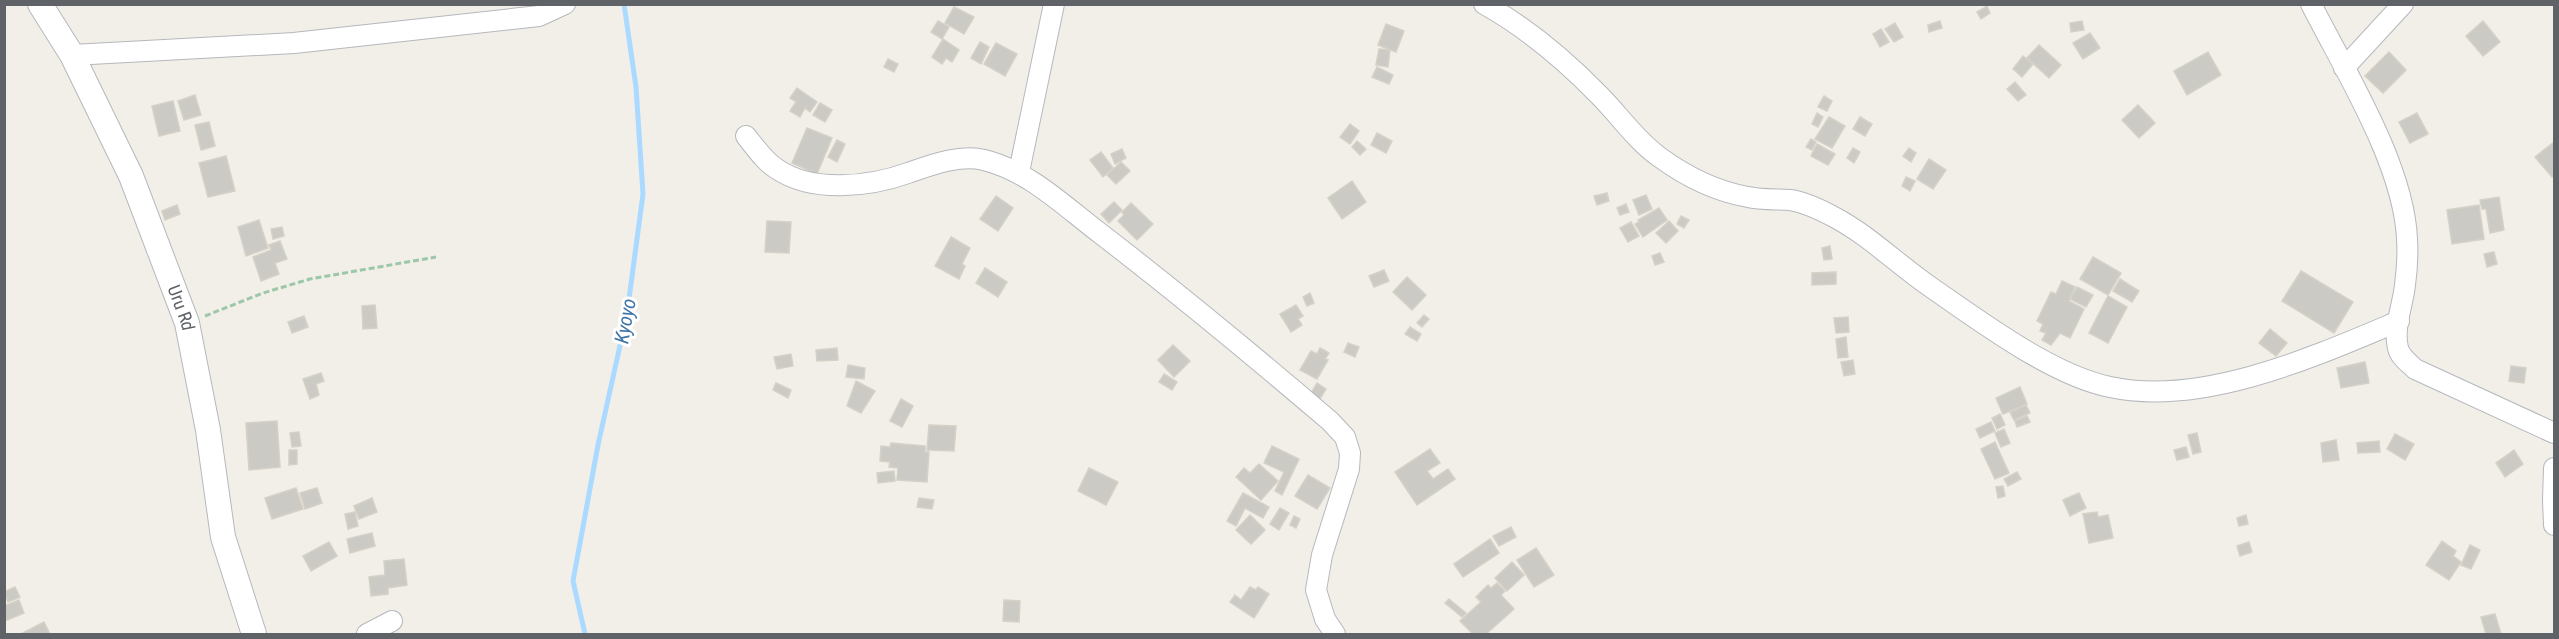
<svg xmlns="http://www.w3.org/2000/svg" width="2559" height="639" viewBox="0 0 2559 639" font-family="'Roboto Condensed',sans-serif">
  <rect width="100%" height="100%" fill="#f1efe8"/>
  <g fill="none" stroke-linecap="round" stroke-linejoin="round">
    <polyline stroke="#aadaff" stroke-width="5" points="585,634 573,581 598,445 627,314 643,194 636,87 624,4"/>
  </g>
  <g fill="#cccac5" stroke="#d6d1c6" stroke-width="1.5">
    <polygon points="1987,6 1990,13 1981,19 1977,12"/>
    <polygon points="954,7 974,17 964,34 945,23"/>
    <polygon points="938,21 949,27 942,39 931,32"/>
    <polygon points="1940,21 1942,28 1929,32 1928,25"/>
    <polygon points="2082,21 2084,30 2071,32 2070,23"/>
    <polygon points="2483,21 2500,42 2483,56 2466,36"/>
    <polygon points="1895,23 1903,37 1894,42 1885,29"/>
    <polygon points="1386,24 1404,31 1396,52 1378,45"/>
    <polygon points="1881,29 1889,42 1880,47 1873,34"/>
    <polygon points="2090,33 2100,48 2083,59 2073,43"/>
    <polygon points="943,39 959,50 952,62 946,58 942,64 932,57"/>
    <polygon points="980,42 989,47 981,64 971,58"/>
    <polygon points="996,43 1017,54 1005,76 984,64"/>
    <polygon points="2039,45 2061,65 2049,78 2027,58"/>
    <polygon points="1379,49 1390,50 1388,67 1376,65"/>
    <polygon points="2208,52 2221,75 2187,95 2174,71"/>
    <polygon points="2389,52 2406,70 2383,93 2365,76"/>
    <polygon points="2023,56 2033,64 2022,77 2013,69"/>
    <polygon points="888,59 898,64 894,72 884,67"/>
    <polygon points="1377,67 1393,75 1389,84 1372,77"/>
    <polygon points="2015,82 2026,95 2018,101 2007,89"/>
    <polygon points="797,88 817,102 810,112 805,108 800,117 790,111 796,102 790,98"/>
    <polygon points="195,95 201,115 184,120 178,101"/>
    <polygon points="1824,96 1832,101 1827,111 1818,107"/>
    <polygon points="173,101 180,131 159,136 152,106"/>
    <polygon points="820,103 832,110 825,122 813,115"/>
    <polygon points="2138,105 2155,123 2139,138 2122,120"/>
    <polygon points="1817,113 1823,117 1818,127 1812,124"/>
    <polygon points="2417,113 2428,134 2410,143 2399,122"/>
    <polygon points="1829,117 1845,126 1832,148 1815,139"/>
    <polygon points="1860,117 1872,124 1865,136 1853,129"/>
    <polygon points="209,122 215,146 201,150 195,125"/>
    <polygon points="1350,124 1359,131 1350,144 1340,137"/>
    <polygon points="807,128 832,138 817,174 792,163"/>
    <polygon points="1377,133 1392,141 1386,153 1371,145"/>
    <polygon points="1811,139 1816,142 1812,150 1806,147"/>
    <polygon points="837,140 845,144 837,162 828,157"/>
    <polygon points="1357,141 1366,149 1360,155 1352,147"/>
    <polygon points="2554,142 2554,175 2552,177 2535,157"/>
    <polygon points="1817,144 1835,154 1828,165 1811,156"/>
    <polygon points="1853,148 1860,152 1854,163 1847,158"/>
    <polygon points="1909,148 1916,153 1911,162 1903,156"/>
    <polygon points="1122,149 1126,158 1115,164 1111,154"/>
    <polygon points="1101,152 1113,168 1103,177 1090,160"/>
    <polygon points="226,156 235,191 208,197 199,163"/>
    <polygon points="1929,159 1946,170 1933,189 1917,179"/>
    <polygon points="1121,162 1130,171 1116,184 1107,175"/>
    <polygon points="1906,177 1915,181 1910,191 1902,186"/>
    <polygon points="1352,181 1366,202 1342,219 1328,198"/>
    <polygon points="1607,193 1609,201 1597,205 1594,196"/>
    <polygon points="1646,195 1652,209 1639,215 1633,200"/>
    <polygon points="996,196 1013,208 998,231 980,219"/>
    <polygon points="2499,197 2504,230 2490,233 2486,209 2482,209 2480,200"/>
    <polygon points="1114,202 1122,210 1109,223 1101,214"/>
    <polygon points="1131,203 1153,224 1137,240 1118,221 1124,215 1122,212"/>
    <polygon points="1626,204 1629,212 1620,215 1617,208"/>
    <polygon points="177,205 180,214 165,220 162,211"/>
    <polygon points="2479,205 2484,239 2452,244 2447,210"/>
    <polygon points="1659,208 1667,220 1643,237 1635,224 1639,222 1638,220"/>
    <polygon points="1681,216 1689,220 1684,228 1677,224"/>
    <polygon points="259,220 268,248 246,256 238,227"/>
    <polygon points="767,221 791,222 789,253 765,252"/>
    <polygon points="1669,221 1678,231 1666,243 1656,233"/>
    <polygon points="1631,222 1639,236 1628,242 1620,228"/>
    <polygon points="282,227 284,236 273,239 271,229"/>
    <polygon points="951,237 970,248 962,264 965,266 959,279 935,266"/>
    <polygon points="280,241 287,259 275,263 279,274 261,281 253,257 271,250 269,245"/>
    <polygon points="1830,246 1832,259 1824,260 1822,248"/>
    <polygon points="2494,252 2497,264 2487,267 2484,254"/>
    <polygon points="1660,253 1664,262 1655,265 1652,256"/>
    <polygon points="2093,257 2121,273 2108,295 2080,279"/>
    <polygon points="985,268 1007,282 998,297 976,283"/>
    <polygon points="1384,270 1389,281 1374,287 1369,276"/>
    <polygon points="2301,271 2353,302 2334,333 2282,301"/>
    <polygon points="1836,272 1836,284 1812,285 1812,273"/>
    <polygon points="1407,277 1426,295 1412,310 1393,292"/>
    <polygon points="2120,279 2139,291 2132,302 2113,291"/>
    <polygon points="2062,281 2075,287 2069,301 2084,309 2070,338 2060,333 2051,345 2042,340 2046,333 2040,331 2043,324 2037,321 2051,292 2056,294"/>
    <polygon points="2077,287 2093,295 2086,307 2070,299"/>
    <polygon points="1310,293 1314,303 1307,306 1303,297"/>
    <polygon points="2108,296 2127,307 2108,343 2089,333"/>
    <polygon points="375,305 377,328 363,329 362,306"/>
    <polygon points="1296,305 1303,316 1298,319 1302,325 1291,332 1280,314"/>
    <polygon points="1424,315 1429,319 1422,327 1417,323"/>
    <polygon points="304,316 308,327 292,333 288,322"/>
    <polygon points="1848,317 1849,332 1836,333 1834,318"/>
    <polygon points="1410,327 1421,334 1417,341 1405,334"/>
    <polygon points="2270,329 2287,343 2276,356 2259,343"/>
    <polygon points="1846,337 1848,357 1838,358 1836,339"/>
    <polygon points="1348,343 1359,347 1355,357 1344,352"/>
    <polygon points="1173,345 1190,361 1174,377 1158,360"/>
    <polygon points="837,348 838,360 817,361 816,350"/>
    <polygon points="1320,348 1329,353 1325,359 1328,360 1317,379 1300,370 1311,351 1317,354"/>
    <polygon points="791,354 793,366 777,369 774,357"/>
    <polygon points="1853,360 1855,374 1844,376 1841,362"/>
    <polygon points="2365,362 2369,383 2341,388 2337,368"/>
    <polygon points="848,365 865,368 864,379 846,377"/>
    <polygon points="2511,366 2526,368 2524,383 2509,381"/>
    <polygon points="321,373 324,381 316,384 319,395 310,399 303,379"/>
    <polygon points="1164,374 1177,382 1172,390 1159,382"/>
    <polygon points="856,381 875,391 861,413 847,406"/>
    <polygon points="776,383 791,390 788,398 773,390"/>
    <polygon points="1317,383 1326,389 1320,399 1311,393"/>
    <polygon points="2020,387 2027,404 2003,414 1996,398"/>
    <polygon points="901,399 913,406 902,427 890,421"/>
    <polygon points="2026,405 2030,413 2014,420 2010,412"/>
    <polygon points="2000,414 2005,425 1997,429 1992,418"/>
    <polygon points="2027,416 2030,422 2017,427 2015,421"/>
    <polygon points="277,421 280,467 249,470 246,423"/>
    <polygon points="1991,422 1995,431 1980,438 1976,429"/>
    <polygon points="929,425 956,426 954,451 927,450"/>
    <polygon points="2004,429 2010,443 2001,447 1995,433"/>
    <polygon points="299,432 301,446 292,447 290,433"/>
    <polygon points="2197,433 2201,452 2193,454 2188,435"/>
    <polygon points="2395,434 2414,444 2405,460 2387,449"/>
    <polygon points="2336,440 2339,460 2323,462 2321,443"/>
    <polygon points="2379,441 2380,452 2358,453 2357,443"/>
    <polygon points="1995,442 2009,473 1995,479 1981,449"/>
    <polygon points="891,443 925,446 925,452 929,452 927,482 897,480 898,468 889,467 890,462 880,461 881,446 890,447"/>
    <polygon points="1272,446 1299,459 1282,495 1275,491 1284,472 1264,463"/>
    <polygon points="2186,447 2189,457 2177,460 2174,450"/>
    <polygon points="1430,449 1440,463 1427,471 1433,479 1448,469 1455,479 1417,505 1395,472"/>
    <polygon points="289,450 297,450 297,464 289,465"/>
    <polygon points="2514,450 2523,464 2505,477 2496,463"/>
    <polygon points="1259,464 1278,481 1261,500 1236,477 1244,468 1250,473"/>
    <polygon points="1089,468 1118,482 1106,505 1078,491"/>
    <polygon points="894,471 895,481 878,483 877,473"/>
    <polygon points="2017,472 2021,479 2008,486 2004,479"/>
    <polygon points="1308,475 1330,488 1317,509 1295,496"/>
    <polygon points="2003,486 2005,496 1998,498 1996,487"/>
    <polygon points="296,488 303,509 272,519 265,498"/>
    <polygon points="317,488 322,503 305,509 300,493"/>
    <polygon points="1243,493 1269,507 1263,518 1245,508 1236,526 1227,521"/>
    <polygon points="2079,493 2086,508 2070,516 2063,500"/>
    <polygon points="372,498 377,512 359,519 354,506"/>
    <polygon points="919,498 934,500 932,509 917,507"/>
    <polygon points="1280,508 1289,513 1279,530 1270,524"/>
    <polygon points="355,512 358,526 348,529 345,514"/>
    <polygon points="2097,512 2098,517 2108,515 2113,538 2089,543 2083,514"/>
    <polygon points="1250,515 1265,530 1251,544 1236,530"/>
    <polygon points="2246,515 2248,524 2239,526 2237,518"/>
    <polygon points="1294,516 1300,519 1296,528 1290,525"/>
    <polygon points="1511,527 1516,537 1499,546 1493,536"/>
    <polygon points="372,533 375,546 350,553 347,539"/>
    <polygon points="1490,539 1499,553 1463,577 1454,564"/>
    <polygon points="2442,541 2456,551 2453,556 2461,562 2449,580 2426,565"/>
    <polygon points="329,542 337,556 311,571 303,556"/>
    <polygon points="2249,542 2252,552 2240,556 2237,546"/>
    <polygon points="2470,545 2480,550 2471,569 2461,565"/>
    <polygon points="1536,548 1554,575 1534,587 1517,560"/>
    <polygon points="404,559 407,585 388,588 388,594 371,596 369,577 385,575 384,561"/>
    <polygon points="1512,562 1524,575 1507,591 1495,578"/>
    <polygon points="1497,583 1505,591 1501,595 1514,609 1486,634 1473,634 1460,621 1481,602 1476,597 1488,585 1491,588"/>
    <polygon points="15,587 20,597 8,602 4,592"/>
    <polygon points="1250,587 1256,590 1258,587 1269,594 1254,618 1230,602 1235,595 1241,600"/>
    <polygon points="1449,599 1466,613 1462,617 1445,603"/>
    <polygon points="19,600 24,613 5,621 4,606"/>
    <polygon points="1004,600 1020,601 1019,622 1003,621"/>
    <polygon points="2495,614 2501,634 2486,634 2481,617"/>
    <polygon points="44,622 50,634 21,634"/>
  </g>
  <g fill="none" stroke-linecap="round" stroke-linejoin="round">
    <defs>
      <g id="minor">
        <path d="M 1484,4 C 1527,28 1565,60 1599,95 C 1619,115 1635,139 1658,156 C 1685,176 1714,191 1748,197 C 1761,200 1776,199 1790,200 C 1805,202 1821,210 1834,217 C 1870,236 1898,265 1932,288 C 1981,322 2052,375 2110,387 C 2202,407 2316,356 2399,321"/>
        <path d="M 2311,4 C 2345,71 2404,165 2407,239 C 2408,254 2407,270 2405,285 C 2403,305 2393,328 2398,348 C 2400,357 2409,363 2415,369 L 2554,433"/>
        <polyline points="72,55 294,43 539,16 565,4"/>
        <polyline points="2344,68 2403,4"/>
        <path d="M 746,136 C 755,147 765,162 777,169 C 812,193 869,187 908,173 C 931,165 960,154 984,160 C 1029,171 1064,206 1101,234 C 1179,294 1255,357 1330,421 L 1345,437 L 1350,453 L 1349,469 L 1322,555 L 1316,590 L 1325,619 L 1335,634"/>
        <polyline points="1019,172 1054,4"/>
        <polyline points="2554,468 2553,500 2554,525"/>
        <polyline points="367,634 392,621"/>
      </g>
      <g id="tertiary">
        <path id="s1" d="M 40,4 L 72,55 L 131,176 L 187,323 L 208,430 L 223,537 L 254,634"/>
      </g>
    </defs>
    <use href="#minor" stroke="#b5b8bc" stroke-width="22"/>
    <use href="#tertiary" stroke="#b5b8bc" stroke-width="26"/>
    <polyline stroke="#9cc7a9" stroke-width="3" stroke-dasharray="6 3" stroke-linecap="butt" points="205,316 263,293 310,279 436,257"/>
    <use href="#minor" stroke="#fff" stroke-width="20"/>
    <use href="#tertiary" stroke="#fff" stroke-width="24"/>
  </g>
  <g text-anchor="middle" stroke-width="6" stroke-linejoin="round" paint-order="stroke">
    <g font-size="18" fill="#5f6368" stroke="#fff">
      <text dy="6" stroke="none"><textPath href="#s1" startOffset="336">Uru Rd</textPath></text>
    </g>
    <g font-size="20" font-style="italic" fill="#4174aa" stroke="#fff">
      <text transform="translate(625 321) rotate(-80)" y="7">Kyoyo</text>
    </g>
  </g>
  <rect width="2559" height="639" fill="none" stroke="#5f6368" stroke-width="12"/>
</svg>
